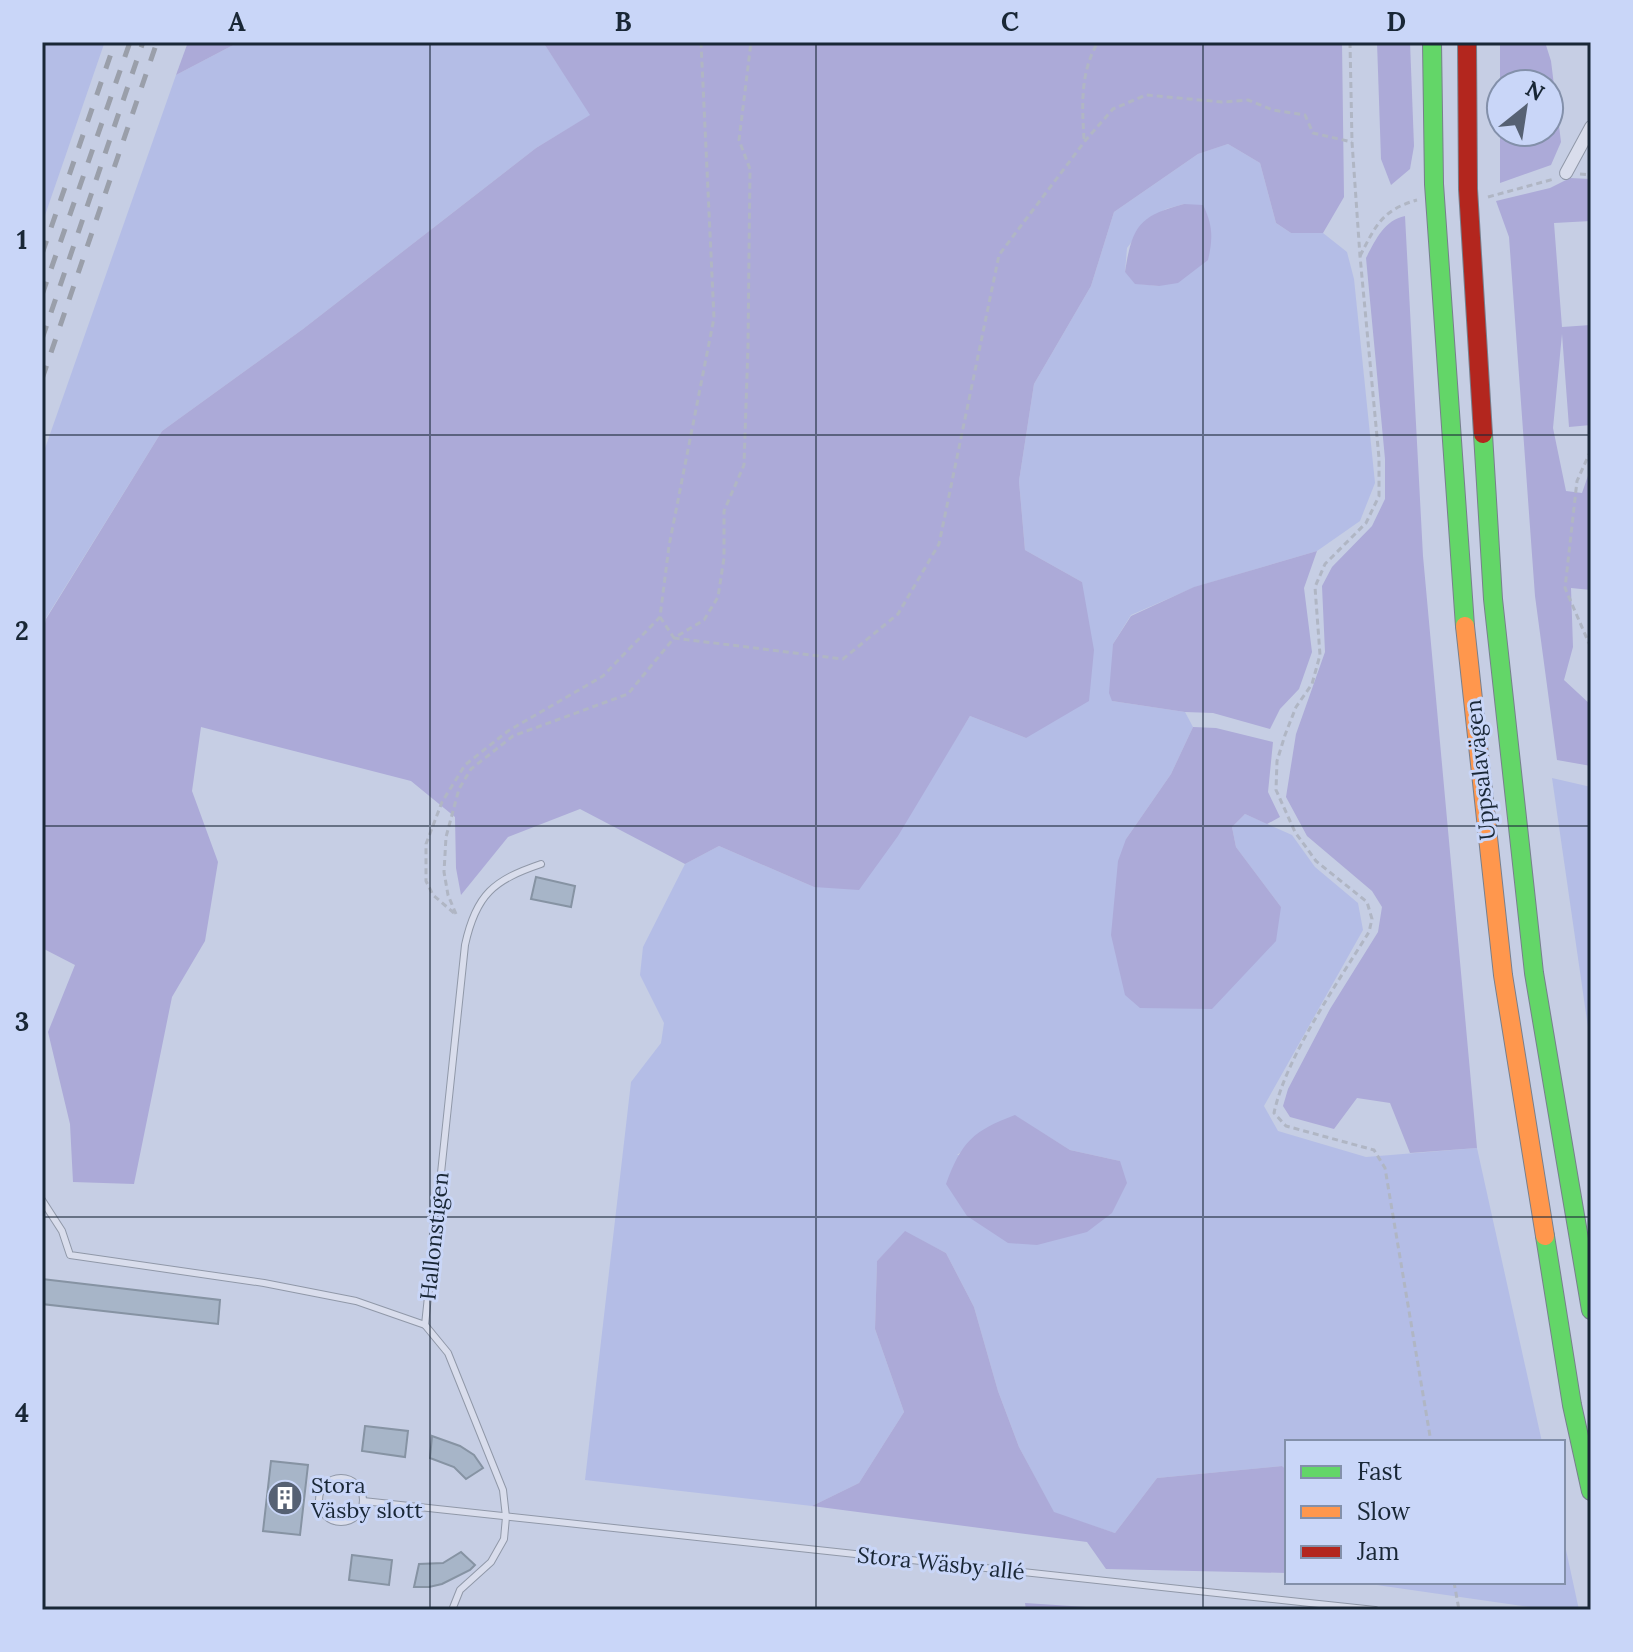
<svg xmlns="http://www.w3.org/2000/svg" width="1633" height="1652" viewBox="0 0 1633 1652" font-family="Lora,serif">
  <rect width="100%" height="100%" fill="#c6cee4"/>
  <g fill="#b4bde6" fill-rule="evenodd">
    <polygon points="42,42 103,42 104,44 42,224"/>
    <polygon points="239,42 543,42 591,115 536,148 303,329 162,431 46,618 42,636 42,457 176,75"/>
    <path d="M 1228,144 L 1260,163 L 1276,223 L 1291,233 L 1323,233 L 1347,252 L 1354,279 L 1375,483 L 1360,521 L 1317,551 L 1195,587 L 1131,615 L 1113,644 L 1112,701 L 1185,712 L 1193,727 L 1171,774 L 1126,839 L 1281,907 L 1236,847 L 1232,827 L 1245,814 L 1292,835 L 1315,867 L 1358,903 L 1363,930 L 1264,1106 L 1278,1131 L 1366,1157 L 1477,1148 L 1542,1442 L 1287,1442 L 1287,1470 L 1282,1466 L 1157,1478 L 1115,1533 L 1054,1513 L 1019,1447 L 998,1391 L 974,1307 L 946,1253 L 905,1232 L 877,1261 L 875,1329 L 904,1412 L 859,1483 L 812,1506 L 585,1480 L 631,1082 L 661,1043 L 664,1023 L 640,975 L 643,947 L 685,864 L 719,846 L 814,887 L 902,825 L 970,716 L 1026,738 L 1082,582 L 1025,550 L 1019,481 L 1034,384 L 1091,286 L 1114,212 L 1198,154 ZM 1184,204 L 1159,286 L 1140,284 L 1125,272 L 1127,248 L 1150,218 L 1166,209 ZM 1015,1116 L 1070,1150 L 1120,1161 L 957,1155 Z"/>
    <polygon points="1552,778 1591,787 1591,1048"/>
    <polygon points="1563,1536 1579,1610 1550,1610 1356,1582 1563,1582"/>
  </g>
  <g fill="#acaad8" fill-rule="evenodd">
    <polygon points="188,42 239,42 176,75"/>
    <polygon points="543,42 1342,42 1344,197 1323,233 1291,233 1276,223 1260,163 1228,144 1198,154 1114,212 1091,286 1034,384 1019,481 1025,550 1082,582 1094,650 1089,701 1026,738 970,716 898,836 859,890 814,887 719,846 685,864 580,809 508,837 461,895 456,868 455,817 411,781 201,727 192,791 218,862 205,941 172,997 134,1184 73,1182 70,1124 48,1032 75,965 42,948 42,636 46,619 162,431 303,329 536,148 590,115"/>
    <polygon points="1377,42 1410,42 1414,146 1410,169 1391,185 1381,159"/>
    <path d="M 1500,42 L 1545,42 L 1551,61 L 1561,142 L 1551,165 L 1500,183 ZM 1501,84 L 1549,84 L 1549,132 L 1501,132 Z"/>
    <polygon points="1570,178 1591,179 1591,221 1554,223 1562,327 1591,325 1591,425 1569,427 1562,334 1553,428 1566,491 1582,493 1591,467 1591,590 1571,588 1573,647 1564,680 1591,705 1591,766 1557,760 1535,596 1509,237 1496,201 1550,188"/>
    <path d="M 1184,204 L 1203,205 C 1213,225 1213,239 1208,260 L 1178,283 L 1159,286 L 1135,284 L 1125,272 C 1132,227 1138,216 1184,204 Z"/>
    <path d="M 1405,216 L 1423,556 L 1477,1148 L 1410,1153 L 1390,1103 L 1357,1098 L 1334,1129 L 1290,1117 L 1283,1106 L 1288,1089 L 1330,1009 L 1378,932 L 1382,907 L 1372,891 L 1307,836 L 1286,797 L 1296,734 L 1325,652 L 1322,586 L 1332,567 L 1372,526 L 1385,499 L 1385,459 L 1366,258 C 1375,241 1384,220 1405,216 Z"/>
    <polygon points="1317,551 1304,588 1312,652 1299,689 1280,709 1270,729 1213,713 1185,712 1112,701 1109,693 1113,644 1131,616 1194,587"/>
    <polygon points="1193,727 1216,728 1273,742 1268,792 1280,817 1267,824 1245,814 1232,827 1236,847 1281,907 1276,941 1212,1009 1140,1008 1125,995 1111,935 1118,861 1126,839 1171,774"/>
    <path d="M 1015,1115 L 1070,1150 L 1120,1161 L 1127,1183 L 1112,1213 L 1087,1232 L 1037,1245 L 1008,1243 L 967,1216 L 946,1184 C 962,1141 973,1131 1015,1115 Z"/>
    <polygon points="905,1231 946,1253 974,1307 998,1391 1019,1447 1054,1512 1115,1533 1157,1478 1282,1466 1287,1470 1287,1573 1106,1569 1087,1542 812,1506 859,1483 904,1412 875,1329 877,1261"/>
    <polygon points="1025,1603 1132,1610 1026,1610"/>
  </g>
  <g fill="#a7b5c8" stroke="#8693a3" stroke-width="2">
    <polygon points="536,877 575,886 571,907 531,899"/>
    <polygon points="42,1279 220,1300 218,1324 42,1304"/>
    <polygon points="365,1426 408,1431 405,1457 362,1451"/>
    <polygon points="432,1436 460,1446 474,1455 483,1468 466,1479 454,1467 430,1458"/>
    <polygon points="271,1461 308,1465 300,1535 263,1531"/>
    <polygon points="461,1552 475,1565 470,1570 442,1584 429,1587 414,1587 419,1564 443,1563"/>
    <polygon points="352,1555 392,1560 389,1585 349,1580"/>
  </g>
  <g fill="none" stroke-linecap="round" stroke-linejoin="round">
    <defs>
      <g id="lane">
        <polyline points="42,1200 62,1231 70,1255 264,1283 356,1301 425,1325"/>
        <circle cx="341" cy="1500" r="22"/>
        <polyline points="363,1501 1375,1610"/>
        <path d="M 452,1610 L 460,1590 L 491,1562 L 504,1539 L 506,1517 L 503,1490 L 448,1353 L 425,1325 L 465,945 C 476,894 494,880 541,864"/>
      </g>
      <polyline id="street" points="1566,173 1591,127"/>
      <g id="fast">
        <polyline points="1432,42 1434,184 1465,626"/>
        <polyline points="1483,434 1493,599 1534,973 1591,1310"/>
        <polyline points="1545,1236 1572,1405 1591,1491"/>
      </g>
      <polyline id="slow" points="1465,626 1503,975 1545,1236"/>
      <polyline id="jam" points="1467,42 1468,189 1483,434"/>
    </defs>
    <use href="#lane" stroke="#9098a8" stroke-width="8"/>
    <use href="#street" stroke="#9098a8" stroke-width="14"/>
    <use href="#fast" stroke="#777f8d" stroke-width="20"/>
    <use href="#slow" stroke="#777f8d" stroke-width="20"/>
    <use href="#jam" stroke="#777f8d" stroke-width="20"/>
    <g stroke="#b0b6c4" stroke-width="3" stroke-dasharray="6 4" stroke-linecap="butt">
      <path d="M 1350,42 L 1352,142 L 1360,256 L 1379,458 L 1379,496 L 1366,523 L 1325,564 L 1315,587 L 1320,655 L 1312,684 L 1296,707 L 1285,735 L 1277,761 L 1276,790 L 1295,832 L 1316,861 L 1367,902 L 1372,919 L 1369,932 C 1338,982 1286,1057 1274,1113 L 1286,1126 L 1374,1150 L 1385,1168 L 1431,1442"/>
      <path d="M 1084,139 C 1082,106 1080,72 1098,42"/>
      <polyline points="1580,174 1591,175"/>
      <polyline points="1488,197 1554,179"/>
      <path d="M 1360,256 C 1376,225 1382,210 1417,200"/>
      <polyline points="1591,450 1577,481 1565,588 1591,648"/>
      <polyline points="660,617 674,638 704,620 718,597 724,558 724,511 744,465 748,346 750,169 739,140 751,42"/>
      <polyline points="454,913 433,895 426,881 426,844 442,802 465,765 508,731 603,676 660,617 669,546 714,318 701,42"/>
      <polyline points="456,914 448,895 444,872 446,837 459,789 471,769 513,736 628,694 674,638 843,659 898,614 939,544 999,255 1085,141 1113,109 1146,95 1222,102 1248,100 1273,110 1305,115 1313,133 1352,142"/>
      <polyline points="1454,1582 1459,1610"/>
    </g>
    <use href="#lane" stroke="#d9ddec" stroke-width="6"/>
    <use href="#street" stroke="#d9ddec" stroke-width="12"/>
    <use href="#fast" stroke="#63d668" stroke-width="18"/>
    <use href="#slow" stroke="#ff974d" stroke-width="18"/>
    <use href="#jam" stroke="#b3261e" stroke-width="18"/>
    <g stroke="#9a9faa" stroke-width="5" stroke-dasharray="14 14" stroke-linecap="butt">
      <polyline points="42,254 115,42"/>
      <polyline points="42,295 130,42"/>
      <polyline points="42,339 143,42"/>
      <polyline points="42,379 157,42"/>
    </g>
  </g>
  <path fill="none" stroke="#192736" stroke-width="2" stroke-opacity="0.55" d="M 430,42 L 430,1610M 816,42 L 816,1610M 1203,42 L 1203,1610M 42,435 L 1591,435M 42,826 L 1591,826M 42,1217 L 1591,1217"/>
  <defs>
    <symbol id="building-disc" viewBox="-11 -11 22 22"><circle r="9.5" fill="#566173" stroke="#c9d6f8"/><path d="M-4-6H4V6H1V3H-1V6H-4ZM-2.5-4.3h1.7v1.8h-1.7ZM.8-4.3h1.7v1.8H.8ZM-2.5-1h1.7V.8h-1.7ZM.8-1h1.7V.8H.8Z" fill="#fff"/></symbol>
  </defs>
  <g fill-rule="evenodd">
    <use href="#building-disc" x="265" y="1478" width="40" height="40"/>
  </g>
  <g text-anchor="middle" stroke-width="6" stroke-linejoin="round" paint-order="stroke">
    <g font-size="22" fill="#192736" stroke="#c9d6f8">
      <text transform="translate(1480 770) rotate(-96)" y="8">Uppsalavägen</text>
      <text transform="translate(434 1236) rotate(-84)" y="8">Hallonstigen</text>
      <text transform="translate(941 1563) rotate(6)" y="8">Stora Wäsby allé</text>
    </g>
    <g font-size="22" fill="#192736" stroke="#c9d6f8" text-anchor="start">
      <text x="311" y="1493">Stora<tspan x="311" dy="25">Väsby slott</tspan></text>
    </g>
  </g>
  <rect width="1633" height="1652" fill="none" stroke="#c9d6f8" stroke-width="88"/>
  <rect x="1285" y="1440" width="280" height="144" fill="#c9d6f8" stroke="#8390aa" stroke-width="2"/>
  <rect x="1301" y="1466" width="40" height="12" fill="#63d668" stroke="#8390aa" stroke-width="2"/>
  <text x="1357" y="1480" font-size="24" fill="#192736">Fast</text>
  <rect x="1301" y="1506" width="40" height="12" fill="#ff974d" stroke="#8390aa" stroke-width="2"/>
  <text x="1357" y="1520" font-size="24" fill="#192736">Slow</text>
  <rect x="1301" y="1546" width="40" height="12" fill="#b3261e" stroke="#8390aa" stroke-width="2"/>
  <text x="1357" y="1560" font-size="24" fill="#192736">Jam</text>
  <g transform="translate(1525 108) rotate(30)"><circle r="38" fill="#c9d6f8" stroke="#8390aa" stroke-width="2"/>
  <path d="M0-6L14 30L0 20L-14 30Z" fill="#566173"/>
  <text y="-12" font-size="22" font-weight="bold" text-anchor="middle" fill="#192736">N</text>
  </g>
  <rect x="44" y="44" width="1545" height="1564" fill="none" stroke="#192736" stroke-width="3"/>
  <g font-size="26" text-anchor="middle" font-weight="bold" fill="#192736">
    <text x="237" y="31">A</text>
    <text x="623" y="31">B</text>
    <text x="1010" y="31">C</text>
    <text x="1396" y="31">D</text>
    <text x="22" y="249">1</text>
    <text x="22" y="640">2</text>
    <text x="22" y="1031">3</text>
    <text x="22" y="1422">4</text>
  </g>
</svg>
